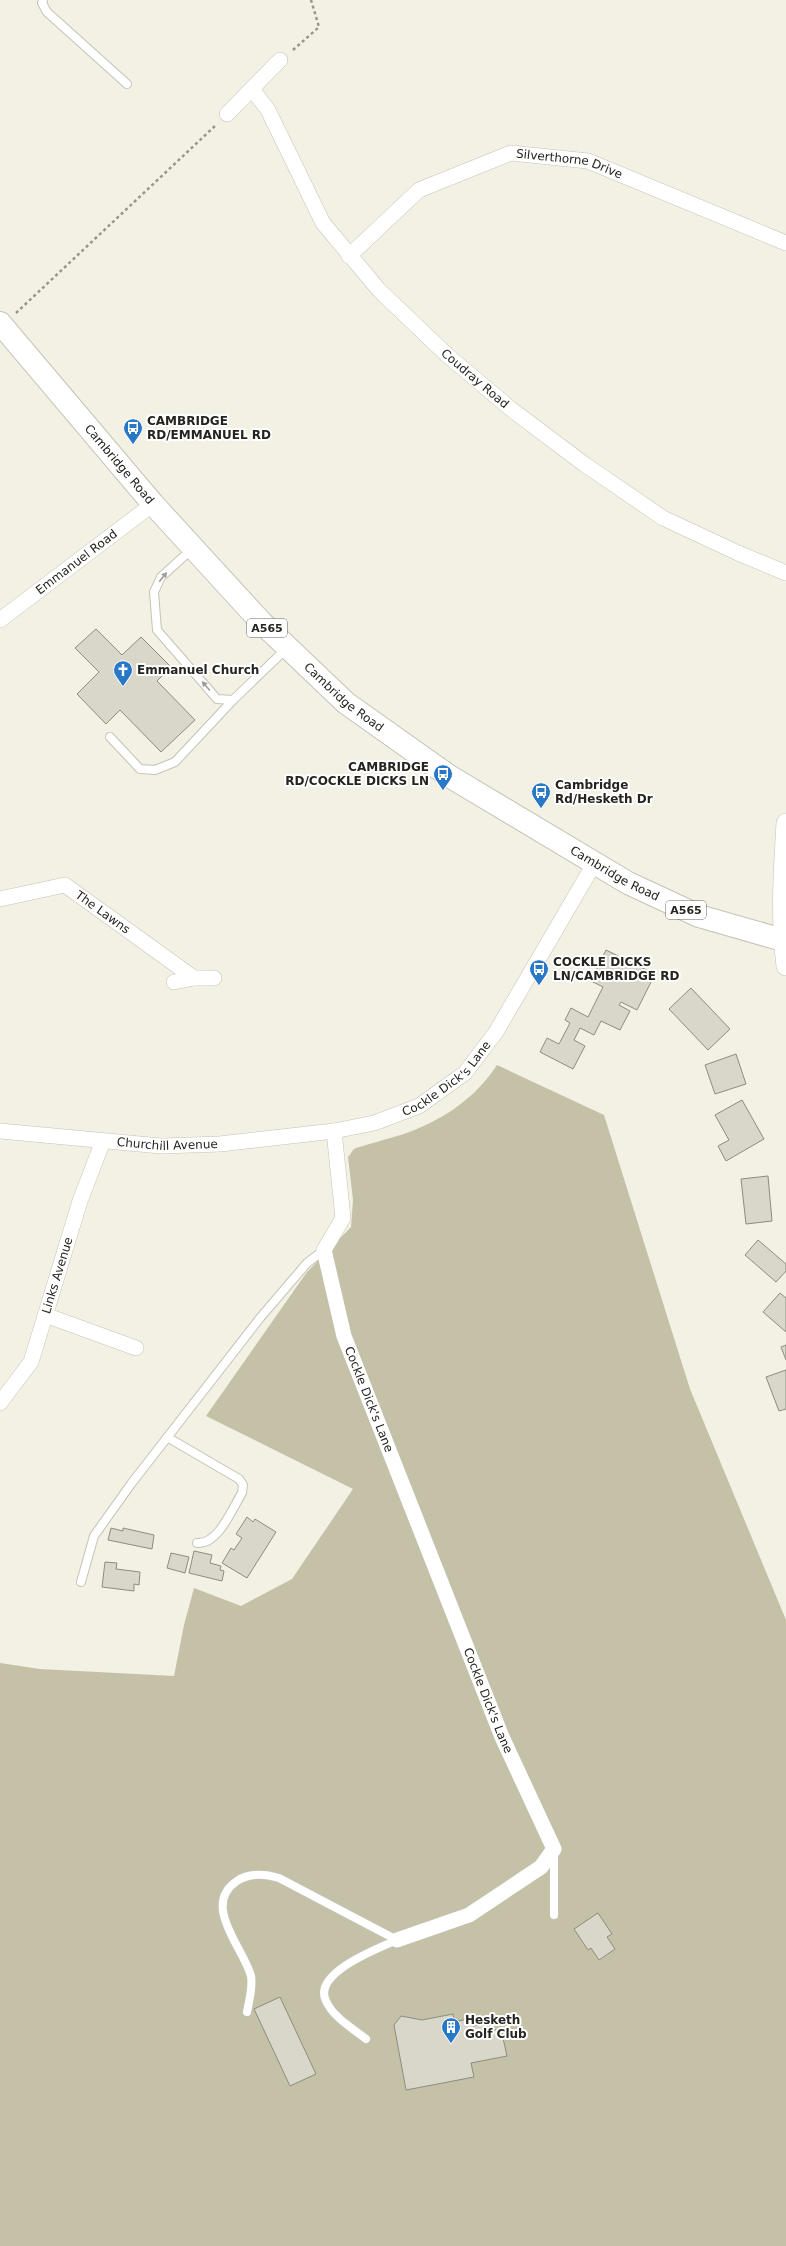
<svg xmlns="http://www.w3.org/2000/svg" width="786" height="2246" viewBox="0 0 786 2246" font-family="'DejaVu Sans',sans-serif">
  <rect width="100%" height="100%" fill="#f3f1e3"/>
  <path fill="#c4c1a7" d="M 497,1065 L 604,1115 L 690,1389 L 786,1620 L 786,2246 L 0,2246 L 0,1663 L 40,1669 L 174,1676 L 184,1625 L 194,1588 L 241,1606 L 292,1579 L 353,1489 L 206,1416 L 307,1272 L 351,1227 L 353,1200 L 348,1157 C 350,1155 352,1151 354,1149 C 357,1147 403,1135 412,1131 C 447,1117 476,1097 497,1065 Z"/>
  <g fill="#d8d7c9" stroke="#8d8c7f">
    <polygon points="96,629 122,655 141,637 171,667 157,681 195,720 161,752 120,710 106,724 77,694 99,672 75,648"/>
    <polygon points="606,950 655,974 637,1010 621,1002 619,1005 630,1011 620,1030 601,1021 594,1035 580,1028 574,1040 585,1046 573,1069 540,1052 547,1038 559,1044 570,1023 565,1020 571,1008 588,1017 603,987 591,981"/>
    <polygon points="691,988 730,1029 708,1050 669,1009"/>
    <polygon points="736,1054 746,1084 715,1094 705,1065"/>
    <polygon points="742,1100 764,1139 726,1161 718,1146 729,1140 715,1115"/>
    <polygon points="768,1176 772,1221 746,1224 741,1179"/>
    <polygon points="758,1240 786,1264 786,1271 776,1282 745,1255"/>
    <polygon points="780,1293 786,1298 786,1332 763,1312"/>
    <polygon points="786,1345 786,1360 781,1347"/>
    <polygon points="786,1370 786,1409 779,1411 766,1377"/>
    <polygon points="247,1517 253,1522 255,1519 276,1532 247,1578 222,1563 231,1548 234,1550 242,1538 236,1534"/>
    <polygon points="111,1528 123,1531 123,1528 154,1535 152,1549 108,1540"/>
    <polygon points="194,1551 212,1555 210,1563 221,1566 220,1570 224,1571 222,1581 189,1573"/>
    <polygon points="171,1553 189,1557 185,1573 167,1568"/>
    <polygon points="105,1562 117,1563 116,1569 140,1572 139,1585 134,1584 134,1591 102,1587"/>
    <polygon points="598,1913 612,1934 607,1937 615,1949 599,1960 591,1948 588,1950 574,1929"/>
    <polygon points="280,1997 316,2074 290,2086 254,2009"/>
    <polygon points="453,2014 454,2022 472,2018 473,2026 484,2024 485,2032 501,2029 507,2056 471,2063 474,2077 406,2090 394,2025 401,2016 422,2020"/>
  </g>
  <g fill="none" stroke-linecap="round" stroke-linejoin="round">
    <defs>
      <g id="service">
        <polyline points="43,0 42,3 47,12 127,84"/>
        <polyline points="193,548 161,577 154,592 157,630 217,699 233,700 287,648"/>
        <polyline points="110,737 140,769 155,770 175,762 233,700"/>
        <path d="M 167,1437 L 239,1479 L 243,1485 L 242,1493 C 232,1509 218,1545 197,1543"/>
        <polyline points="81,1582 94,1536 131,1484 260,1318 307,1263 324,1250"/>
        <polyline points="554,1915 554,1852"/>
        <path d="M 247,2012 C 249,2001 253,1988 251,1976 C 243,1947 201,1905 237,1881 C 250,1872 265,1874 279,1878 L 397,1940"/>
        <path d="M 366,2039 C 352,2028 333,2017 326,2001 C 312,1973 379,1948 397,1940"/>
      </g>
      <g id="minor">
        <path id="s1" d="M 252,89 L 268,110 L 323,223 L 379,290 L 447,355 L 511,409 L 584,464 L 663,518 L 738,553 L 786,573"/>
        <polyline points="227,114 280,60"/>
        <path id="s2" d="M 349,256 L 419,190 L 511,153 L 588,161 L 786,243"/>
        <path id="s3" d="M 0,620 L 153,504"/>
        <path id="s4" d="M 0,899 L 65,885 L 194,978"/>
        <polyline points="174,982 194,978 214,978"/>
        <path id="s5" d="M 0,1131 L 161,1146 L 220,1144 L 334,1131 L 374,1123 L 419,1106 L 465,1073 L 496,1032 L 594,864"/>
        <path id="s6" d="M 334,1131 L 343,1218 L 324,1250 L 344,1336 L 502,1737 L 554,1849 L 541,1867 L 469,1915 L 397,1940"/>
        <polyline points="45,1315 136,1348"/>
        <path id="s7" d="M 0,1403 L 31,1362 L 80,1201 L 103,1141"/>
      </g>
      <path id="tertiary" d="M 786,823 C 783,871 780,918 786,966"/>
      <g id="trunk">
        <path id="s8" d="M 0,323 L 153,504 L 262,623 L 346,703 L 449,776 L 628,883 L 699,916 L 786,941"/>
      </g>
    </defs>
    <use href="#service" stroke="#c5c3b6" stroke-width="10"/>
    <use href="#minor" stroke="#c5c3b6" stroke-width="16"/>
    <use href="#tertiary" stroke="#c5c3b6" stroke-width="20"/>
    <use href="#trunk" stroke="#c5c3b6" stroke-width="24"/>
    <g stroke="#98968c" stroke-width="2.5" stroke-dasharray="3 3" stroke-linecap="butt">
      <polyline points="293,50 319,27 311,0"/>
      <polyline points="16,313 216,125"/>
    </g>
    <use href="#service" stroke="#fff" stroke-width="8"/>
    <use href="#minor" stroke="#fff" stroke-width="15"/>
    <use href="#tertiary" stroke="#fff" stroke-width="19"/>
    <use href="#trunk" stroke="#fff" stroke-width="22"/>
  </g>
  <defs><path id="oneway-solid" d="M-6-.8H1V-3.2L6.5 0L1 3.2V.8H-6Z"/></defs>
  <g fill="#9d9c9a">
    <use href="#oneway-solid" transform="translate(163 577) rotate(-51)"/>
    <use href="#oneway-solid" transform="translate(206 686) rotate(-131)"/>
  </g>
  <defs>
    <symbol id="bus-pin" viewBox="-11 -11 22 30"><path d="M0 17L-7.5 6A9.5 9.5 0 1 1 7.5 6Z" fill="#2878c7" stroke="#fff"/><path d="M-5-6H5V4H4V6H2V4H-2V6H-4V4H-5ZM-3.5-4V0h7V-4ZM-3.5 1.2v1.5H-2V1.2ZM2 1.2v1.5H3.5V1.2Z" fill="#fff"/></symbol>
    <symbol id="church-pin" viewBox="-11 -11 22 30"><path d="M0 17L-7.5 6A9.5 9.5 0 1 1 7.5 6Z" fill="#2878c7" stroke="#fff"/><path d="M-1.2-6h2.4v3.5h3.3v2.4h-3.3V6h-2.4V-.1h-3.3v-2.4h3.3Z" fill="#fff"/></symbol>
    <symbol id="building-pin" viewBox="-11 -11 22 30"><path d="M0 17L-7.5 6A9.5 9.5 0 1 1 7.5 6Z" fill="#2878c7" stroke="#fff"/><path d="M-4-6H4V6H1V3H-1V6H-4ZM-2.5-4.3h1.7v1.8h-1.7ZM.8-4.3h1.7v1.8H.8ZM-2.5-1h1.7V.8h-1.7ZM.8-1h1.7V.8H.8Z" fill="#fff"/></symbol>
  </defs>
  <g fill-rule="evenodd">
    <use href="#bus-pin" x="122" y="417" width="22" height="30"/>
    <use href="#church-pin" x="112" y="659" width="22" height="30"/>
    <use href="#bus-pin" x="432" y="763" width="22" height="30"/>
    <use href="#bus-pin" x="530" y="781" width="22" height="30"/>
    <use href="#bus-pin" x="528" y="958" width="22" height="30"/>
    <use href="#building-pin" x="440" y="2016" width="22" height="30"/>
  </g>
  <g text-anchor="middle" stroke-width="4" stroke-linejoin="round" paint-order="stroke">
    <g fill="#fff" stroke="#666662" stroke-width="1">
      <rect x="247" y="619" width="40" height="18" rx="3"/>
      <rect x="666" y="901" width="40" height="18" rx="3"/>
    </g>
    <g font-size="11" font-weight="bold" fill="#25241f">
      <text x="267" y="632">A565</text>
      <text x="686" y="914">A565</text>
    </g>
    <g font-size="12" fill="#25241f" stroke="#fff">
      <text dy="4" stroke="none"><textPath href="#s2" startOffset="255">Silverthorne Drive</textPath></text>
      <text dy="4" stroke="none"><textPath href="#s1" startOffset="370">Coudray Road</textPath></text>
      <text dy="4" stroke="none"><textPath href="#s8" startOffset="185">Cambridge Road</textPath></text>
      <text dy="4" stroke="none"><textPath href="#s3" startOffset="96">Emmanuel Road</textPath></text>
      <text dy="4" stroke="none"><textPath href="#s8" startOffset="509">Cambridge Road</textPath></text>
      <text dy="4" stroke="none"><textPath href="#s8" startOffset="833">Cambridge Road</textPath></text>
      <text dy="4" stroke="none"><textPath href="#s4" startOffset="113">The Lawns</textPath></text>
      <text dy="4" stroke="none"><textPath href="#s5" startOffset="463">Cockle Dick's Lane</textPath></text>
      <text dy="4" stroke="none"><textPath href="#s5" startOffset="168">Churchill Avenue</textPath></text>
      <text dy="4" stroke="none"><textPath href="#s7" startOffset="142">Links Avenue</textPath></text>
      <text dy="4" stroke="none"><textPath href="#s6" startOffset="281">Cockle Dick's Lane</textPath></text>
      <text dy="4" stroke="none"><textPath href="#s6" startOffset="605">Cockle Dick's Lane</textPath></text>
    </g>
    <g font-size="12" font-weight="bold" fill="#25241f" stroke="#fff" text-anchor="start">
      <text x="147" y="425">CAMBRIDGE<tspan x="147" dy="14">RD/EMMANUEL RD</tspan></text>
      <text x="137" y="674">Emmanuel Church</text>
      <text x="429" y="771" text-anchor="end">CAMBRIDGE<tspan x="429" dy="14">RD/COCKLE DICKS LN</tspan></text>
      <text x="555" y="789">Cambridge<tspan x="555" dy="14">Rd/Hesketh Dr</tspan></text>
      <text x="553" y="966">COCKLE DICKS<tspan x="553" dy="14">LN/CAMBRIDGE RD</tspan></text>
      <text x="465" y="2024">Hesketh<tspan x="465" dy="14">Golf Club</tspan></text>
    </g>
  </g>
</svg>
